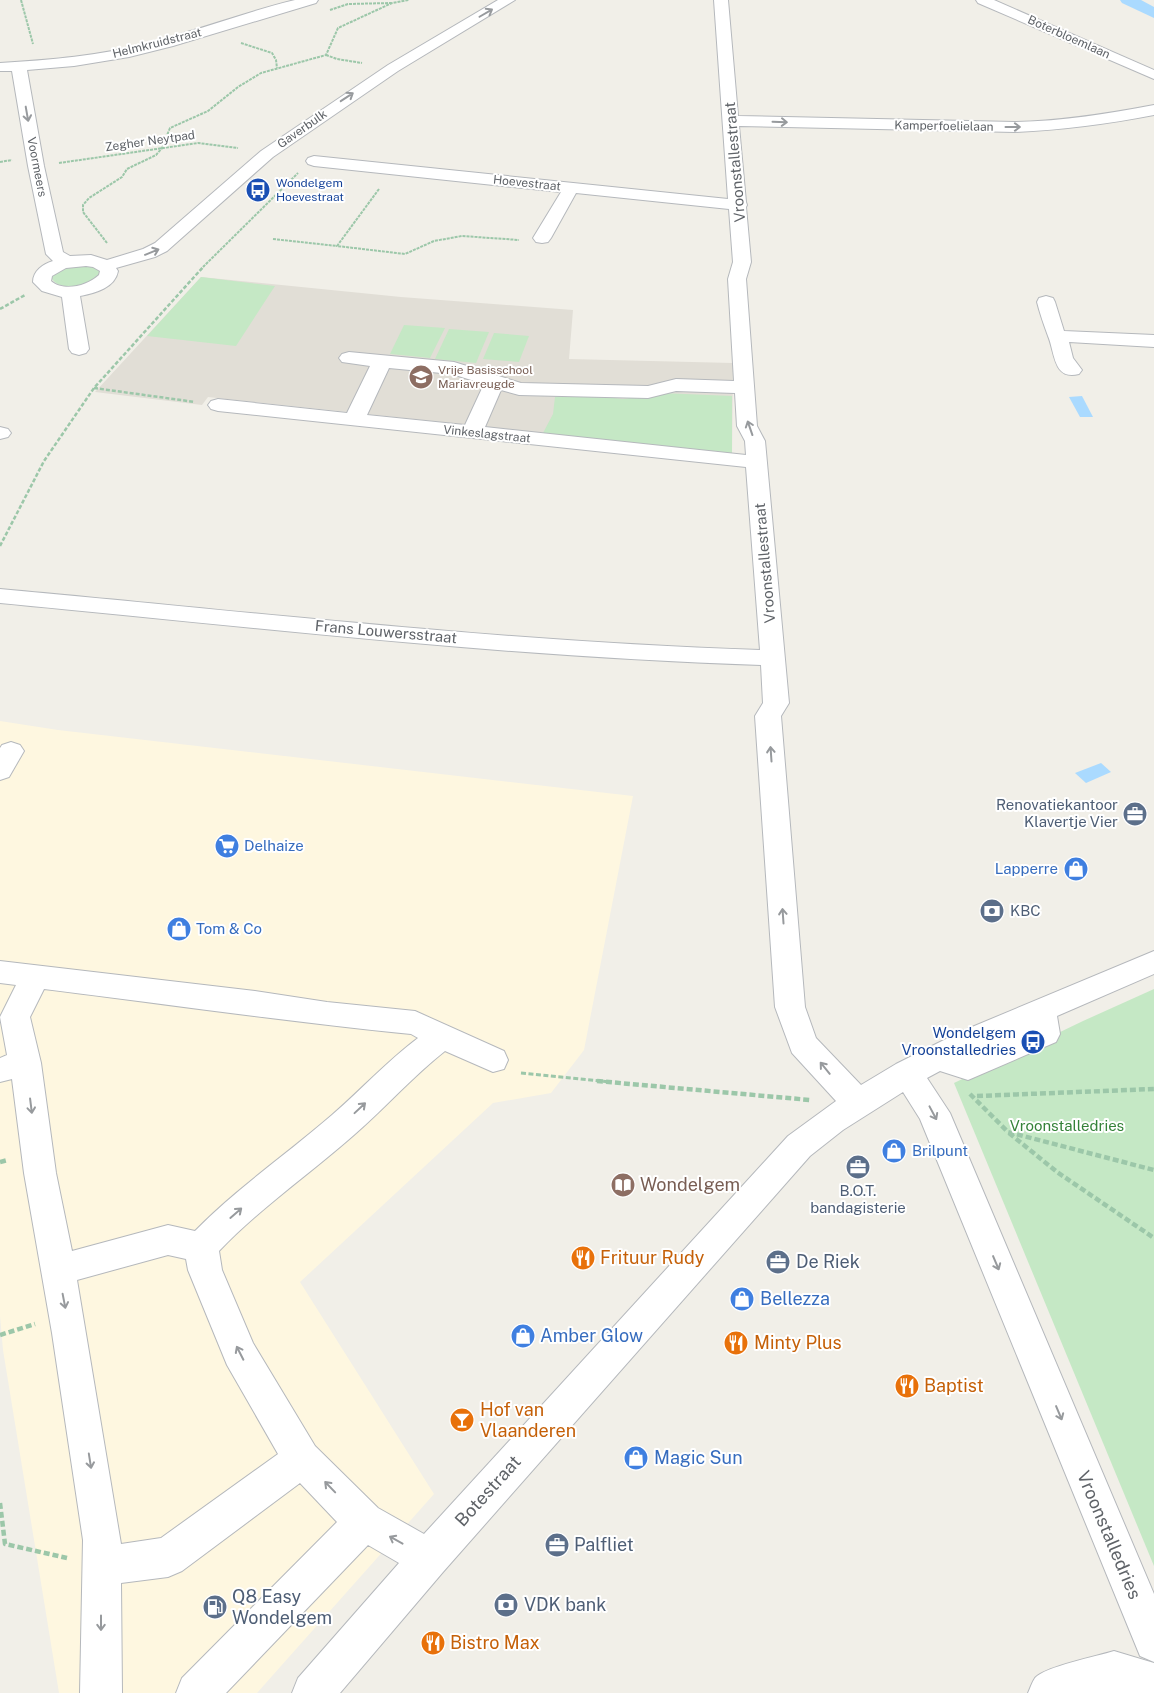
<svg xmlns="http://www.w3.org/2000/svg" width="1154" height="1693" viewBox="0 0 1154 1693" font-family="'Public Sans',sans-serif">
  <rect width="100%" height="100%" fill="#f1efe8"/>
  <polygon fill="#fef7e0" points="0,721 58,730 633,796 584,1050 551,1093 493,1103 300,1282 434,1494 257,1693 59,1693 3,1350 0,1316"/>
  <polygon fill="#e1ded6" points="201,277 401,297 573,310 569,359 733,363 732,453 208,397 202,405 95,392"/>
  <g fill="#c5e8c5">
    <path d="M 88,265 L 99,269 L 100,273 C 94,287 57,293 51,277 C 57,264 76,266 88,265 Z"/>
    <polygon points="201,277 275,286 236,346 147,336"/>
    <polygon points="404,325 445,328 430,358 390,354"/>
    <polygon points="449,329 489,332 476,363 435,359"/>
    <polygon points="494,333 529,336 519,362 483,359"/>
    <polygon points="570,393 623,399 661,393 732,396 732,453 543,433 553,414 555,397"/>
    <polygon points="1154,989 1154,1566 954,1083 1083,1021"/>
  </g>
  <g fill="#aadaff">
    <polygon points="1082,396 1093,417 1080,417 1069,397"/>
    <polygon points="1101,763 1111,772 1086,783 1075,773"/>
  </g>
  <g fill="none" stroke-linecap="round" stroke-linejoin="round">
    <polygon fill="#aadaff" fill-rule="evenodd" points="1120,0 1141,0 1154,7 1154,18 1122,3"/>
    <defs>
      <g id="minor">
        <path d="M 295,0 L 318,0 L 316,3 L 173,46 L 129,57 L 74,66 L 27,70 L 44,166 L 63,252 L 70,256 L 91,255 L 107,260 L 143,249 L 155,243 L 261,151 L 388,65 L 498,0 L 515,0 L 398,71 L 273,157 L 167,251 L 155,257 L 116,268 L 118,271 C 115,288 95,293 80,296 L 89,349 L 86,353 L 79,355 L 72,353 L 69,349 L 62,297 L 42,291 L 33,282 C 33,271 43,264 53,261 L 46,254 L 28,166 L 12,71 L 0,71 L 0,63 C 50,60 99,56 148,43 C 197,31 245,12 295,0 ZM 86,266 L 93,267 L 100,271 L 99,275 C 87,286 64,292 51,281 L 52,276 L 66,268 Z"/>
        <path d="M 714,0 L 728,0 L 738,116 L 1015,122 C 1063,121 1107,114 1154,105 L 1154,115 C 1107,124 1063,130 1015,132 L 739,126 L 746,202 L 747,205 L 746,207 L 751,262 L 746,279 L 757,426 L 765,441 L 789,703 L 781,716 L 805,1007 L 816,1038 L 861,1085 L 896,1064 L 960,1032 L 1154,951 L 1154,974 L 1057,1016 L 1060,1034 L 1056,1042 L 968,1080 L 940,1071 L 927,1078 L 950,1113 L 1154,1594 L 1154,1662 L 1140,1656 L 920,1119 L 903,1092 L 843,1130 L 810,1156 L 443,1572 L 340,1693 L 292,1693 L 298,1678 L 399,1563 L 368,1545 L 226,1693 L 176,1693 L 182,1678 L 337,1522 L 300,1483 L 182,1571 L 168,1577 L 121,1583 L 122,1693 L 80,1693 L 83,1540 L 52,1333 L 24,1173 L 12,1079 L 0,1082 L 0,1058 L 7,1055 L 0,1017 L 16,985 L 0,983 L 0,961 L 255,991 L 327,1002 L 415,1011 L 504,1051 L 508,1060 L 504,1069 L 493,1072 L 445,1051 C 413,1076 386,1107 355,1134 C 310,1174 260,1208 219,1251 L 222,1270 L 253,1343 L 315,1446 L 378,1508 L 424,1534 L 788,1136 L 836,1101 L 792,1053 L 775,1007 L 755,716 L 763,703 L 761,665 C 507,657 253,627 0,603 L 0,589 C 253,612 506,642 760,650 L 746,467 L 218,411 L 211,409 L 208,405 L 211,401 L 218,399 L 347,413 L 370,366 L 342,362 L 339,358 L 342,354 L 349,352 L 454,362 L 521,383 L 648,386 L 676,379 L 734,381 L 728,279 L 733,262 L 729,209 L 576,193 L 551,238 L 548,242 L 542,243 L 536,242 L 533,238 L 561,192 L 314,166 L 308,164 L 306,161 L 308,158 L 314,156 L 728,199 ZM 389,368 L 452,374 L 484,384 L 465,425 L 367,415 ZM 501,390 L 519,395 L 648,398 L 676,391 L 735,393 L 737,426 L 745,441 L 746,455 L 485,427 ZM 44,989 C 166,1004 288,1022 411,1034 L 418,1038 C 387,1061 361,1090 332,1115 C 287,1154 237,1188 195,1231 L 168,1225 L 72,1251 L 56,1173 L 41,1063 L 30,1017 ZM 168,1255 L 186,1259 L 188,1270 L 227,1365 L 278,1454 L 161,1538 L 121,1544 L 77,1280 Z"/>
        <polygon points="976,0 994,0 1154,70 1154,79 978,3"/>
        <path d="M 1046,296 L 1053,298 L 1055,302 L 1064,331 L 1154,335 L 1154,347 L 1069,342 L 1073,358 L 1082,370 L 1079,374 C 1053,381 1055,352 1048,336 C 1044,325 1040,314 1037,302 L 1039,298 Z"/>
        <polygon points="0,427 8,429 11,433 8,437 0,439"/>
        <polygon points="11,742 20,745 24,751 9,777 0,780 0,748 2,745"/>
        <path d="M 1114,1651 L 1154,1663 L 1154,1693 L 1028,1693 C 1030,1689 1032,1682 1035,1678 C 1044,1667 1098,1656 1114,1651 Z"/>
      </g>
    </defs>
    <use href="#minor" stroke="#b5b8bc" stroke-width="2"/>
    <g stroke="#9cc7a9" stroke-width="2" stroke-dasharray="3 1" stroke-linecap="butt">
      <polyline points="21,0 33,44"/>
      <polyline points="330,10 348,4 391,3"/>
      <polyline points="241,43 272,53 276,60 277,68"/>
      <polyline points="326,55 337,59 362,63"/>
      <polyline points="0,162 12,160"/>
      <polyline points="59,163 198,143 238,148"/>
      <polyline points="379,189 337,246 405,254 434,241 462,236 519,240"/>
      <polyline points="273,239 337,246"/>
      <polyline points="107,243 83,212 83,205 89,198 122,177 127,169 156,155 162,148 170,128 208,111 238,87 261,73 326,55 338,28 392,3 409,0"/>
      <polyline points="203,267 298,173"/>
    </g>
    <g stroke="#9cc7a9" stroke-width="2.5" stroke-dasharray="4 2" stroke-linecap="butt">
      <polyline points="0,309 25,295"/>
      <polyline points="94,388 195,402"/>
      <polyline points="0,546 44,461 94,388 204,266"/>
    </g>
    <polyline stroke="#9cc7a9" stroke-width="3" stroke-dasharray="5 2.5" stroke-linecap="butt" points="521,1073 610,1082"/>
    <g stroke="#9cc7a9" stroke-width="4.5" stroke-dasharray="6 3" stroke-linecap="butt">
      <polyline points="597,1081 810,1100"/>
      <polyline points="970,1094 1008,1132 1154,1170"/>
      <polyline points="977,1096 1154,1089"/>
      <polyline points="1009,1133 1057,1172 1154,1238"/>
      <polyline points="0,1162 8,1160"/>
      <polyline points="0,1335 35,1324"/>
      <polyline points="0,1503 5,1544 67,1558"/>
    </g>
    <use href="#minor" fill="#fff" fill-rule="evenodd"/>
  </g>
  <defs><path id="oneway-shaft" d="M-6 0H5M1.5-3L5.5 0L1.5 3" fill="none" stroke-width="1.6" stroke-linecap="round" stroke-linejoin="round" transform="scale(1.25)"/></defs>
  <g stroke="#979a9d">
    <use href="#oneway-shaft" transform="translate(486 13) rotate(-30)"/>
    <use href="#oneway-shaft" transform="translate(347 97) rotate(-33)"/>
    <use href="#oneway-shaft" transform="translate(27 114) rotate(80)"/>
    <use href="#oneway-shaft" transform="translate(780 122) rotate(2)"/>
    <use href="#oneway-shaft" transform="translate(1013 127)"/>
    <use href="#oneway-shaft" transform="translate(152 252) rotate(-22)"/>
    <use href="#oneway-shaft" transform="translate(750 428) rotate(-109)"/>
    <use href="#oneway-shaft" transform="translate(771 754) rotate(-94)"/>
    <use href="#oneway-shaft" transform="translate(783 916) rotate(-94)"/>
    <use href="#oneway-shaft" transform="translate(825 1068) rotate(-129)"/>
    <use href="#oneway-shaft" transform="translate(31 1106) rotate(83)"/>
    <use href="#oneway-shaft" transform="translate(360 1108) rotate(-43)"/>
    <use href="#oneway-shaft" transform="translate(933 1113) rotate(62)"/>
    <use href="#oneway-shaft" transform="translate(236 1213) rotate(-41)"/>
    <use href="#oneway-shaft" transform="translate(996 1263) rotate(67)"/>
    <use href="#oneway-shaft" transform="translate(64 1301) rotate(79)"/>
    <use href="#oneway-shaft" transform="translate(240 1353) rotate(-117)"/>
    <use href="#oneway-shaft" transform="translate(1059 1413) rotate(67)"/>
    <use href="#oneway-shaft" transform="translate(90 1461) rotate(81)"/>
    <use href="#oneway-shaft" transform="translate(330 1487) rotate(-134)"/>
    <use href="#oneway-shaft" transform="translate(396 1540) rotate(-151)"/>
    <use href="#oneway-shaft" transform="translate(101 1623) rotate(90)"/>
  </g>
  <defs>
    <symbol id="bus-disc" viewBox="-11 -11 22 22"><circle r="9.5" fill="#1a4fb4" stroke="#fff"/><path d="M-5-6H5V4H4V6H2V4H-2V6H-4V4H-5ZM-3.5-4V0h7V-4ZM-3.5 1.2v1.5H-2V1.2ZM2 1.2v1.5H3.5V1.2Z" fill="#fff"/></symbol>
    <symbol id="school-disc" viewBox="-11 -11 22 22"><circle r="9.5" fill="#8d6e63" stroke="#fff"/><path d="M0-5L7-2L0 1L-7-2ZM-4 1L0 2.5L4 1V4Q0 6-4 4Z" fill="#fff"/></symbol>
    <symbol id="office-disc" viewBox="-11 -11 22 22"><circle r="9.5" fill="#5c6f8a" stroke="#fff"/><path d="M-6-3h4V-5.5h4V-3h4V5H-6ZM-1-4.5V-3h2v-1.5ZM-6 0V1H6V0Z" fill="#fff"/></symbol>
    <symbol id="supermarket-disc" viewBox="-11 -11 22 22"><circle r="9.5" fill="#3f7fe0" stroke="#fff"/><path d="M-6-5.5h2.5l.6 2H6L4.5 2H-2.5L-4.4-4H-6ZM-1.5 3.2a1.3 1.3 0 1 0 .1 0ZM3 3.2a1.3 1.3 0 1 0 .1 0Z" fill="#fff"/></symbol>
    <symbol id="shop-disc" viewBox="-11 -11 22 22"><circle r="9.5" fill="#3f7fe0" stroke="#fff"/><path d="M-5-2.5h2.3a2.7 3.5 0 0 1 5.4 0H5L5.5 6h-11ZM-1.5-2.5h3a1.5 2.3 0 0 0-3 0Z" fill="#fff"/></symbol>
    <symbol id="bank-disc" viewBox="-11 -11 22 22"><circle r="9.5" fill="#5c6f8a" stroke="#fff"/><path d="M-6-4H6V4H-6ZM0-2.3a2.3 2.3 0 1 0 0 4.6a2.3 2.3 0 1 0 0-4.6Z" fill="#fff"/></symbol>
    <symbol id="library-disc" viewBox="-11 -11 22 22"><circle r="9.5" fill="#8d6e63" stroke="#fff"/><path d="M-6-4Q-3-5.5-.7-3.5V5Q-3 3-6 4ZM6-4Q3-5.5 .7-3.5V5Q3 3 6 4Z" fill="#fff"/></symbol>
    <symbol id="restaurant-disc" viewBox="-11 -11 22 22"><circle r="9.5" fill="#e8710a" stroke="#fff"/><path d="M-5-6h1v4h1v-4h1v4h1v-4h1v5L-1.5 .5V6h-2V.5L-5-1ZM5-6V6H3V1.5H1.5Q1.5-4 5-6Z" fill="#fff"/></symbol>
    <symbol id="bar-disc" viewBox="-11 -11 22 22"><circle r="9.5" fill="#e8710a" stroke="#fff"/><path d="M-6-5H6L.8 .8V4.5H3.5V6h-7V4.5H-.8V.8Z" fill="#fff"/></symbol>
    <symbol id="fuel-disc" viewBox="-11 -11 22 22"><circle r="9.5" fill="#5c6f8a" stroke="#fff"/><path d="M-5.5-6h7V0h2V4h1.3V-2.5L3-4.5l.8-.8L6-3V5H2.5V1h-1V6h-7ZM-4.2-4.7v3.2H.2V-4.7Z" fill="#fff"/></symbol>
  </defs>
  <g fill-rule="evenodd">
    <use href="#bus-disc" x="244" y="176" width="28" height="28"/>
    <use href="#school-disc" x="407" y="363" width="28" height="28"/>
    <use href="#office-disc" x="1121" y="800" width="28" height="28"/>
    <use href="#supermarket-disc" x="213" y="832" width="28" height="28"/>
    <use href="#shop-disc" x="1062" y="855" width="28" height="28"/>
    <use href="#bank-disc" x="978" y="897" width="28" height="28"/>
    <use href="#shop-disc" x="165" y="915" width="28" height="28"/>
    <use href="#bus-disc" x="1019" y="1028" width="28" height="28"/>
    <use href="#shop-disc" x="880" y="1137" width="28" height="28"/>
    <use href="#office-disc" x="844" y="1153" width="28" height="28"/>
    <use href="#library-disc" x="609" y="1171" width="28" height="28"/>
    <use href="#restaurant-disc" x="569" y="1244" width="28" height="28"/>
    <use href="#office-disc" x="764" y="1248" width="28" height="28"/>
    <use href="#shop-disc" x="728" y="1285" width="28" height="28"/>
    <use href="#shop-disc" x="509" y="1322" width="28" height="28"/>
    <use href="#restaurant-disc" x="722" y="1329" width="28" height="28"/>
    <use href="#restaurant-disc" x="893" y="1372" width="28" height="28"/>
    <use href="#bar-disc" x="448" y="1406" width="28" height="28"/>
    <use href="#shop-disc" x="622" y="1444" width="28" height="28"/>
    <use href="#office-disc" x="543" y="1531" width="28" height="28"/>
    <use href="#bank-disc" x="492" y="1591" width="28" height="28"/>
    <use href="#fuel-disc" x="201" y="1593" width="28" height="28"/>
    <use href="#restaurant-disc" x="419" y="1629" width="28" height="28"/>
  </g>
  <g text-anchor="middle" stroke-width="4" stroke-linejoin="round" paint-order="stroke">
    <g font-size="12" fill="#5f6368" stroke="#fff">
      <text transform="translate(1069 37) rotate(24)" y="4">Boterbloemlaan</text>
      <text transform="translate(157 43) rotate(-14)" y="4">Helmkruidstraat</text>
      <text transform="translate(944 126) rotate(1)" y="4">Kamperfoelielaan</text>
      <text transform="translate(302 129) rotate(-35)" y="4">Gaverbulk</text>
      <text transform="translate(150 141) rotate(-8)" y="4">Zegher Neytpad</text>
      <text transform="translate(37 167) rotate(79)" y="4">Voormeers</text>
      <text transform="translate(527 183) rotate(6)" y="4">Hoevestraat</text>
      <text transform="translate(487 434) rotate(6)" y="4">Vinkeslagstraat</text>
    </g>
    <g font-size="12" fill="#164399" stroke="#fff" text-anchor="start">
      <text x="276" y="187">Wondelgem<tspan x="276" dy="14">Hoevestraat</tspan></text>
    </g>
    <g font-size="12" fill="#785e54" stroke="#fff" text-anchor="start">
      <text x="438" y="374">Vrije Basisschool<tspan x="438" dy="14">Mariavreugde</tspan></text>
    </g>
    <g font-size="15" fill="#5f6368" stroke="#fff">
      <text transform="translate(735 162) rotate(-95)" y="5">Vroonstallestraat</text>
      <text transform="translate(765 563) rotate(-95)" y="5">Vroonstallestraat</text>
      <text transform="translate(386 632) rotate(5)" y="5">Frans Louwersstraat</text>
    </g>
    <g font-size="15" fill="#4e5e75" stroke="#fff" text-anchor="end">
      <text x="1118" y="810">Renovatiekantoor<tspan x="1118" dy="17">Klavertje Vier</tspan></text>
      <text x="1010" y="916" text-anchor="start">KBC</text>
      <text x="858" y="1196" text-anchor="middle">B.O.T.<tspan x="858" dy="17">bandagisterie</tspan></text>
    </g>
    <g font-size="15" fill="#366cbe" stroke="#fff" text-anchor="start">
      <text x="244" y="851">Delhaize</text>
      <text x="1058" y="874" text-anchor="end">Lapperre</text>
      <text x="196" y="934">Tom &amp; Co</text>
      <text x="912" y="1156">Brilpunt</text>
    </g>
    <g font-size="15" fill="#164399" stroke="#fff" text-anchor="end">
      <text x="1016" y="1038">Wondelgem<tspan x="1016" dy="17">Vroonstalledries</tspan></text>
    </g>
    <g font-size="15" fill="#348238" stroke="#fff">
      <text x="1067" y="1131">Vroonstalledries</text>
    </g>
    <g font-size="18" fill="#785e54" stroke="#fff" text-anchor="start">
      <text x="640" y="1191">Wondelgem</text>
    </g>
    <g font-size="18" fill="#c56008" stroke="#fff" text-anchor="start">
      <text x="600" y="1264">Frituur Rudy</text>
      <text x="754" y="1349">Minty Plus</text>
      <text x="924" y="1392">Baptist</text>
      <text x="480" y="1416">Hof van<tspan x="480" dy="21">Vlaanderen</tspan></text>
      <text x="450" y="1649">Bistro Max</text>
    </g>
    <g font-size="18" fill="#4e5e75" stroke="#fff" text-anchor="start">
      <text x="796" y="1268">De Riek</text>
      <text x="574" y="1551">Palfliet</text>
      <text x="232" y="1603">Q8 Easy<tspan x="232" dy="21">Wondelgem</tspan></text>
      <text x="524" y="1611">VDK bank</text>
    </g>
    <g font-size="18" fill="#366cbe" stroke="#fff" text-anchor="start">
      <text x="760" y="1305">Bellezza</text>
      <text x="540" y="1342">Amber Glow</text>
      <text x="654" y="1464">Magic Sun</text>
    </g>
    <g font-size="18" fill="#5f6368" stroke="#fff">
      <text transform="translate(488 1491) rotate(-48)" y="6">Botestraat</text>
      <text transform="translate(1109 1535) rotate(67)" y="6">Vroonstalledries</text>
    </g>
  </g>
</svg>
